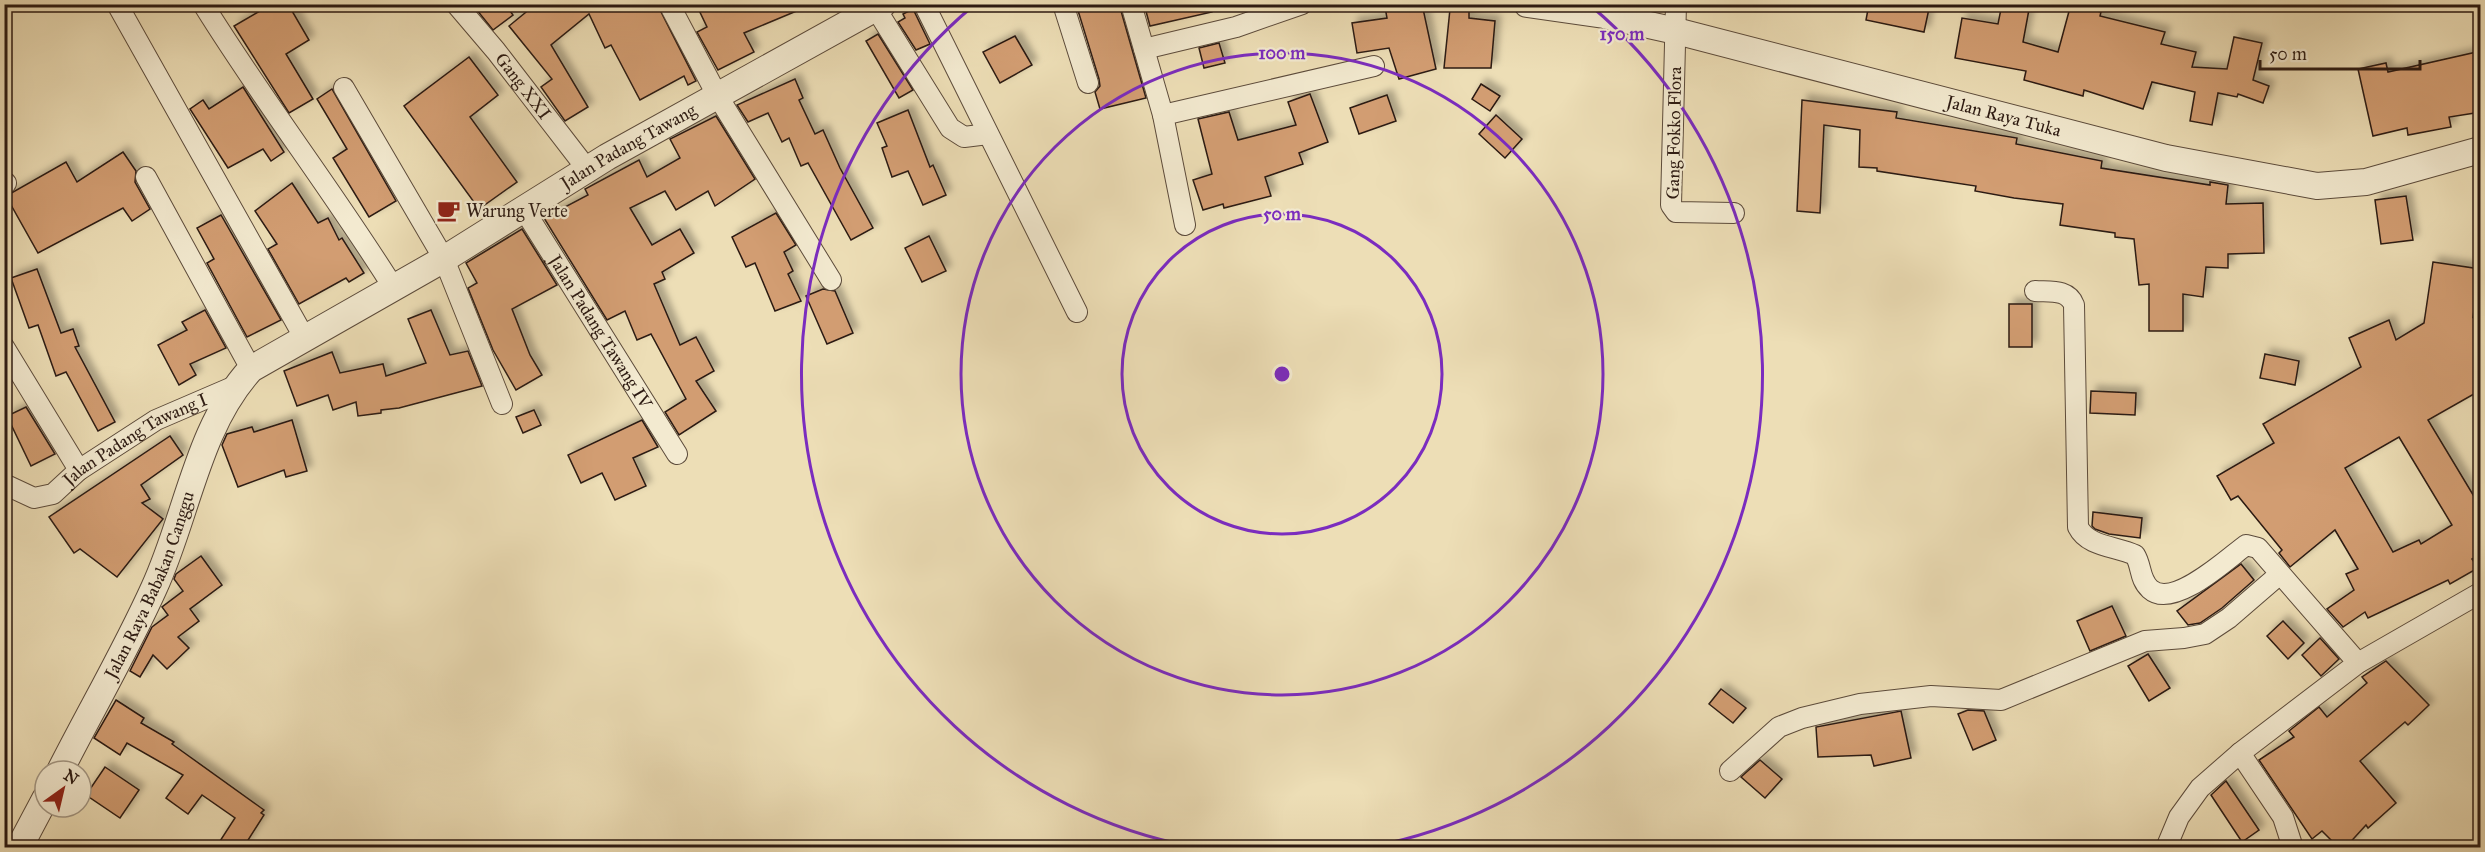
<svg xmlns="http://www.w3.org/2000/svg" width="2485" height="852" viewBox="0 0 2485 852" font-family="'IM FELL Great Primer',serif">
  <defs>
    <filter id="shadow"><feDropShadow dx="5.5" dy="-5.5" stdDeviation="3" flood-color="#0004"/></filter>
  </defs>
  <rect width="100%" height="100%" fill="#eddeb6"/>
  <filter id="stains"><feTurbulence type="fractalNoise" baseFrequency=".00333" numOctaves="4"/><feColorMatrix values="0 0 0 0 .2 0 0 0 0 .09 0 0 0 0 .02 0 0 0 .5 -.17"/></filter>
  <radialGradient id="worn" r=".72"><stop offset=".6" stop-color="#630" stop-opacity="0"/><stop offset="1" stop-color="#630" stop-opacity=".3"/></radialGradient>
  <g fill="#d29d72" stroke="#2c1a12" stroke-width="1.5" fill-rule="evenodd" filter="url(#shadow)">
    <polygon points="272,4 288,4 309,40 286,54 313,99 289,113 234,26"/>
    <polygon points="472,4 505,4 513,15 493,30"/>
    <polygon points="536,4 657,4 696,81 688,85 684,76 640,100 611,45 605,48 589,14 551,45 588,107 565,121 541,87 552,79 509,26"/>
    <polygon points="696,4 811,4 811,5 744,33 754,52 718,70 697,32 707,27"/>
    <polygon points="1076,4 1119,4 1146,98 1100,109 1095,92 1100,86 1099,79"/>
    <polygon points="1144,4 1212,4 1212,12 1150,26"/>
    <polygon points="1395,4 1422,4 1436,69 1399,79 1389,48 1357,53 1352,23 1387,18 1385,7"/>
    <polygon points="1869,4 1930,4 1924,32 1866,20"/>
    <polygon points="2002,4 2030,4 2023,42 2058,52 2071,4 2101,12 2100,16 2165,32 2161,44 2196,52 2192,67 2227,69 2234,37 2262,43 2253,80 2269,86 2263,103 2238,94 2237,97 2218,93 2212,125 2190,121 2195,92 2152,82 2143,109 2084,90 2083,96 2024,80 2026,71 1955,58 1962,18 1998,24"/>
    <polygon points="913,9 930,44 916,50 898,22 905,18 903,14"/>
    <polygon points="1450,9 1469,11 1469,18 1495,21 1491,68 1444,68"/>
    <polygon points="878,34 913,90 899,98 866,41"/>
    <polygon points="1015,36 1032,65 1000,83 983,52"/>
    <polygon points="1219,43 1225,63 1204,68 1199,48"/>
    <polygon points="2481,51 2481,112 2449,117 2451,127 2408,135 2407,128 2373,136 2358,69 2386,63 2388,72"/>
    <polygon points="469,57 498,95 470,117 517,182 479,209 404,106"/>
    <polygon points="795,79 803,98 799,100 815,134 823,130 840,168 873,228 851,240 808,163 801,166 789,138 782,142 768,113 748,122 737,105"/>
    <polygon points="1481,84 1500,96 1490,111 1472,99"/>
    <polygon points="243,87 284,152 271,161 263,149 228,168 190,109 203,100 209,109"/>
    <polygon points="332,89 396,201 369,217 333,158 347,149 317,99"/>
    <polygon points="1310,94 1328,142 1299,153 1303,164 1265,177 1271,196 1224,208 1223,204 1203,210 1193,180 1212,174 1198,119 1229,112 1238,140 1296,125 1288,102"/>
    <polygon points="1387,95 1396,121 1359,134 1350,108"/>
    <polygon points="1802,100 1897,112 1896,118 2017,138 2016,144 2102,161 2101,168 2210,185 2210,182 2228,185 2226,204 2263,203 2264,253 2228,254 2228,268 2206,267 2203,297 2183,294 2183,331 2149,331 2149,284 2139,285 2134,239 2115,237 2115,233 2060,225 2063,204 2014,198 1975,191 1976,186 1877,171 1877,168 1859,167 1860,130 1824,125 1820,213 1797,211"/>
    <polygon points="908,110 930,167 933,165 946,195 923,205 908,171 892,177 882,148 887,146 877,123"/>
    <polygon points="1496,115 1522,139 1505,158 1479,134"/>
    <polygon points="716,116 755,179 715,206 708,191 676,210 665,191 630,208 652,245 680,229 694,253 662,272 665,279 654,284 680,345 696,337 714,371 696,381 716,411 679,435 665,412 686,399 651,334 637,340 625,311 607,320 544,218 588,195 585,189 639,160 647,177 680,158 670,139"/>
    <polygon points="123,152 136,171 135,182 150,209 132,221 123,208 38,253 6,196 66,162 77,182"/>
    <polygon points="292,183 318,223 328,218 339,240 342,238 364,273 349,282 346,278 299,304 268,249 277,244 255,211"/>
    <polygon points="2406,196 2413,240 2381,244 2375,200"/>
    <polygon points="776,213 796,245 784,252 793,271 788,274 801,301 775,311 755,263 746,267 732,237"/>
    <polygon points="221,215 281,320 247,337 207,263 214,259 197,228"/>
    <polygon points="522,229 557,285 512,309 530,355 542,375 516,390 493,350 468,288 477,283 466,263"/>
    <polygon points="929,236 946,271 922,282 905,248"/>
    <path d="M 2433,262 L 2480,269 L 2473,317 L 2481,312 L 2481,390 L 2428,420 L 2481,508 L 2481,554 L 2472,559 L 2478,568 L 2450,584 L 2448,580 L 2368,618 L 2365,612 L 2343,627 L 2327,609 L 2354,590 L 2346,574 L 2358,569 L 2335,530 L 2290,567 L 2279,553 L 2282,550 L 2238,496 L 2231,500 L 2217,476 L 2274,443 L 2263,424 L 2361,367 L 2349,338 L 2389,320 L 2396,340 L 2424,323 ZM 2399,437 L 2452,525 L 2421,544 L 2419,540 L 2393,552 L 2345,468 Z"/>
    <polygon points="37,269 61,333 73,329 79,346 75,347 115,422 98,431 66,372 56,376 38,325 29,328 11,278"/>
    <polygon points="823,289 835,291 853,333 827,344 806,296"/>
    <rect x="2009" y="304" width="23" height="43"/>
    <polygon points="205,310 226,348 190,364 196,375 179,385 158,345 187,330 182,322"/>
    <polygon points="431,310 450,355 468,351 482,386 399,408 381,410 381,413 358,416 356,402 333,410 328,395 297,406 284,371 332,352 340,373 383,364 386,376 426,363 408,319"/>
    <polygon points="2265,354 2299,361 2295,385 2260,378"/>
    <polygon points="2091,391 2136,393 2135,415 2090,413"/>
    <polygon points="26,407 55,454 31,466 7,416"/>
    <polygon points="534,410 541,425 523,433 516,417"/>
    <polygon points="292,420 307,471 286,477 284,470 238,487 222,445 227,434 252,427 254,432"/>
    <polygon points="642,420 658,447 633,458 646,486 615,500 602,473 581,483 568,455"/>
    <polygon points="170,436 183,455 141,485 150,499 142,503 163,519 117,577 80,549 74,553 49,517"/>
    <polygon points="2093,512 2142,518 2140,538 2109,534 2095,529 2092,526"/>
    <polygon points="201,556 222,585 190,609 199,621 178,637 189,648 167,669 153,655 140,677 130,671 152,627 168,615 162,607 183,591 174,579 176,574"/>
    <polygon points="2241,564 2254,580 2222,608 2200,623 2188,625 2177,611"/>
    <polygon points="2112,606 2126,636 2090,651 2077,621"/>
    <polygon points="2283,621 2304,643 2288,659 2267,636"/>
    <polygon points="2320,638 2339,659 2321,676 2302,655"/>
    <polygon points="2148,654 2170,688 2149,701 2128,666"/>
    <polygon points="2386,661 2429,705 2408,725 2405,722 2360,761 2396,803 2368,828 2366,825 2345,848 2339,848 2322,831 2312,839 2259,760 2294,737 2289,731 2319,707 2327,717 2367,683 2362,677"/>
    <polygon points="1721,689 1746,708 1733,723 1709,704"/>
    <polygon points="116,700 144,718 141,723 174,742 172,744 264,810 261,813 264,815 243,848 230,848 220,841 235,818 202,795 188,814 166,798 183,775 127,743 120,755 94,738"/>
    <polygon points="1968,710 1984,711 1996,740 1973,750 1958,714"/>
    <polygon points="1901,711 1911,758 1874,766 1871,755 1818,757 1816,727"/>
    <polygon points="1760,760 1782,779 1765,798 1741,777"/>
    <polygon points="105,767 139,790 120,818 86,795"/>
    <polygon points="2226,781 2259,830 2242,842 2211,795"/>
  </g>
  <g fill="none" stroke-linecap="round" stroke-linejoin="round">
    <defs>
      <g id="minor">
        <polyline points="117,4 304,337"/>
        <path d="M 203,4 C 263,101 333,191 393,287"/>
        <path id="s1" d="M 456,4 L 496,51 L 587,169"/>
        <polyline points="669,4 717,95 831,280"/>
        <polyline points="873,4 950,128 964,137 988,134"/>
        <polyline points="924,4 1077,312"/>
        <polyline points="1063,4 1088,83"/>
        <polyline points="1131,4 1163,115 1185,225"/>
        <polyline points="1676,4 1671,205 1676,212 1734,213"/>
        <polyline points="1144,49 1236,27 1302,4"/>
        <polyline points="344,88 444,259 502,404"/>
        <polyline points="1163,115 1374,66"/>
        <polyline points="146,177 251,369"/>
        <polyline points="4,184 6,183"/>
        <path id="s2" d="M 523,208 L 677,454"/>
        <path d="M 2035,291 C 2051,292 2068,289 2074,305 L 2078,527 C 2088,547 2116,546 2135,555 C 2142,566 2139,579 2150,589 C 2173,610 2227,559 2246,545 L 2258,548 L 2358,663"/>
        <polyline points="4,347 79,470"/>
        <path id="s3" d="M 4,484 L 34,498 L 53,494 L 79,470 L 156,420 L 235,386"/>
        <polyline points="2240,753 2283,817 2293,848"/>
        <polyline points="1730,771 1779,727 1802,718 1860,704 1931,696 2001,700 2145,641 2184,638 2205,634 2229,618 2280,574"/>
        <polyline points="2166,848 2179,817 2200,788 2240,753 2358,663 2480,593"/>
      </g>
      <g id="tertiary">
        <path id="s4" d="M 1527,4 L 1604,15 L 1676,31 L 2166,158 L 2317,186 L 2366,182 L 2480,150"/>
        <path id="s5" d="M 60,771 C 91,710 126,650 154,588 C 187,517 197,428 251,369 L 444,259 L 607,157 L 883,4"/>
        <polyline points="19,848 45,799"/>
      </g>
    </defs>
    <use href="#minor" stroke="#5c4b3b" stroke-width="22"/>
    <use href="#tertiary" stroke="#5c4b3b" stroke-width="28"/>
    <use href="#minor" stroke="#f3ead0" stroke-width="20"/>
    <use href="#tertiary" stroke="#f3ead0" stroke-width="26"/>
  </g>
  <g fill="none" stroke="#7b2cbf" stroke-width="3">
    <circle cx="1282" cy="374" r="160"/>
    <circle cx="1282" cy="374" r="321"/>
    <path d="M1194 847A481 481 0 0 1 973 6M1591 6A481 481 0 0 1 1370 847"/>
  </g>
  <defs>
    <symbol id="cafe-bare" viewBox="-9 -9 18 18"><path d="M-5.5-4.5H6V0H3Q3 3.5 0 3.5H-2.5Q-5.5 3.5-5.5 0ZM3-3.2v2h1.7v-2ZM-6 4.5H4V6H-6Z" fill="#8f2418" stroke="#f3ead0" stroke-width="2.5" paint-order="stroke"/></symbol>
  </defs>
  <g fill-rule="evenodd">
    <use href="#cafe-bare" x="432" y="194" width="33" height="33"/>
  </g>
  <g text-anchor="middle" stroke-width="4.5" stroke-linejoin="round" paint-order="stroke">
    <g font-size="18" fill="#2c1a12" stroke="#f3ead0">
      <text dy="6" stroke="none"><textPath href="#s1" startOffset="106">Gang XXI</textPath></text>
      <text dy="6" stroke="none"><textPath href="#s4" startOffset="490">Jalan Raya Tuka</textPath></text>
      <text transform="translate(1674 133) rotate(-89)" y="6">Gang Fokko Flora</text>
      <text dy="6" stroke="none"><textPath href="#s5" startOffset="885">Jalan Padang Tawang</textPath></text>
      <text dy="6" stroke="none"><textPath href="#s2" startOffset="146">Jalan Padang Tawang IV</textPath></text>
      <text dy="6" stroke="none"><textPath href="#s3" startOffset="152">Jalan Padang Tawang I</textPath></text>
      <text dy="6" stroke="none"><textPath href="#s5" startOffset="207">Jalan Raya Babakan Canggu</textPath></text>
    </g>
    <g font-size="18" fill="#2c1a12" stroke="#f3ead0" text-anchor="start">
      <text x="466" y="217">Warung Verte</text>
    </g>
  </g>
  <circle cx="1282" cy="374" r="9" fill="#7b2cbf" stroke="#f3ead0" stroke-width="3"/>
  <g font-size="18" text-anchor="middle" font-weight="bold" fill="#7b2cbf" stroke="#f3ead0" stroke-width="4.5" stroke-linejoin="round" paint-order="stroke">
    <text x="1622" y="40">150 m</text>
    <text x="1282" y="59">100 m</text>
    <text x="1282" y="220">50 m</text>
  </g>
  <rect width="2485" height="852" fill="none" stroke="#eddeb6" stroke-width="24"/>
  <rect x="6" y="6" width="2473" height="840" fill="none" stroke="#2c1a12" stroke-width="3"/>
  <rect x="12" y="12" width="2461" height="828" fill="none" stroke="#2c1a12" stroke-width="1.5"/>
  <g transform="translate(63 789) rotate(34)"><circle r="28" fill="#f3ead0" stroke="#a39784" stroke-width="1.5"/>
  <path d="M0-4.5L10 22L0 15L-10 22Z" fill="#8f2418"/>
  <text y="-9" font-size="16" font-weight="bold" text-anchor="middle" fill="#2c1a12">N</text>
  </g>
  <path d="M2260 60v9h160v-9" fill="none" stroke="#2c1a12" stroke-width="3"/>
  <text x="2269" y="60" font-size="18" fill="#2c1a12" stroke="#f3ead0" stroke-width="4.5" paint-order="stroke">50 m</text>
  <rect width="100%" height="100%" filter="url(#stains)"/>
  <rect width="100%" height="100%" fill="url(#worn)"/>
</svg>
